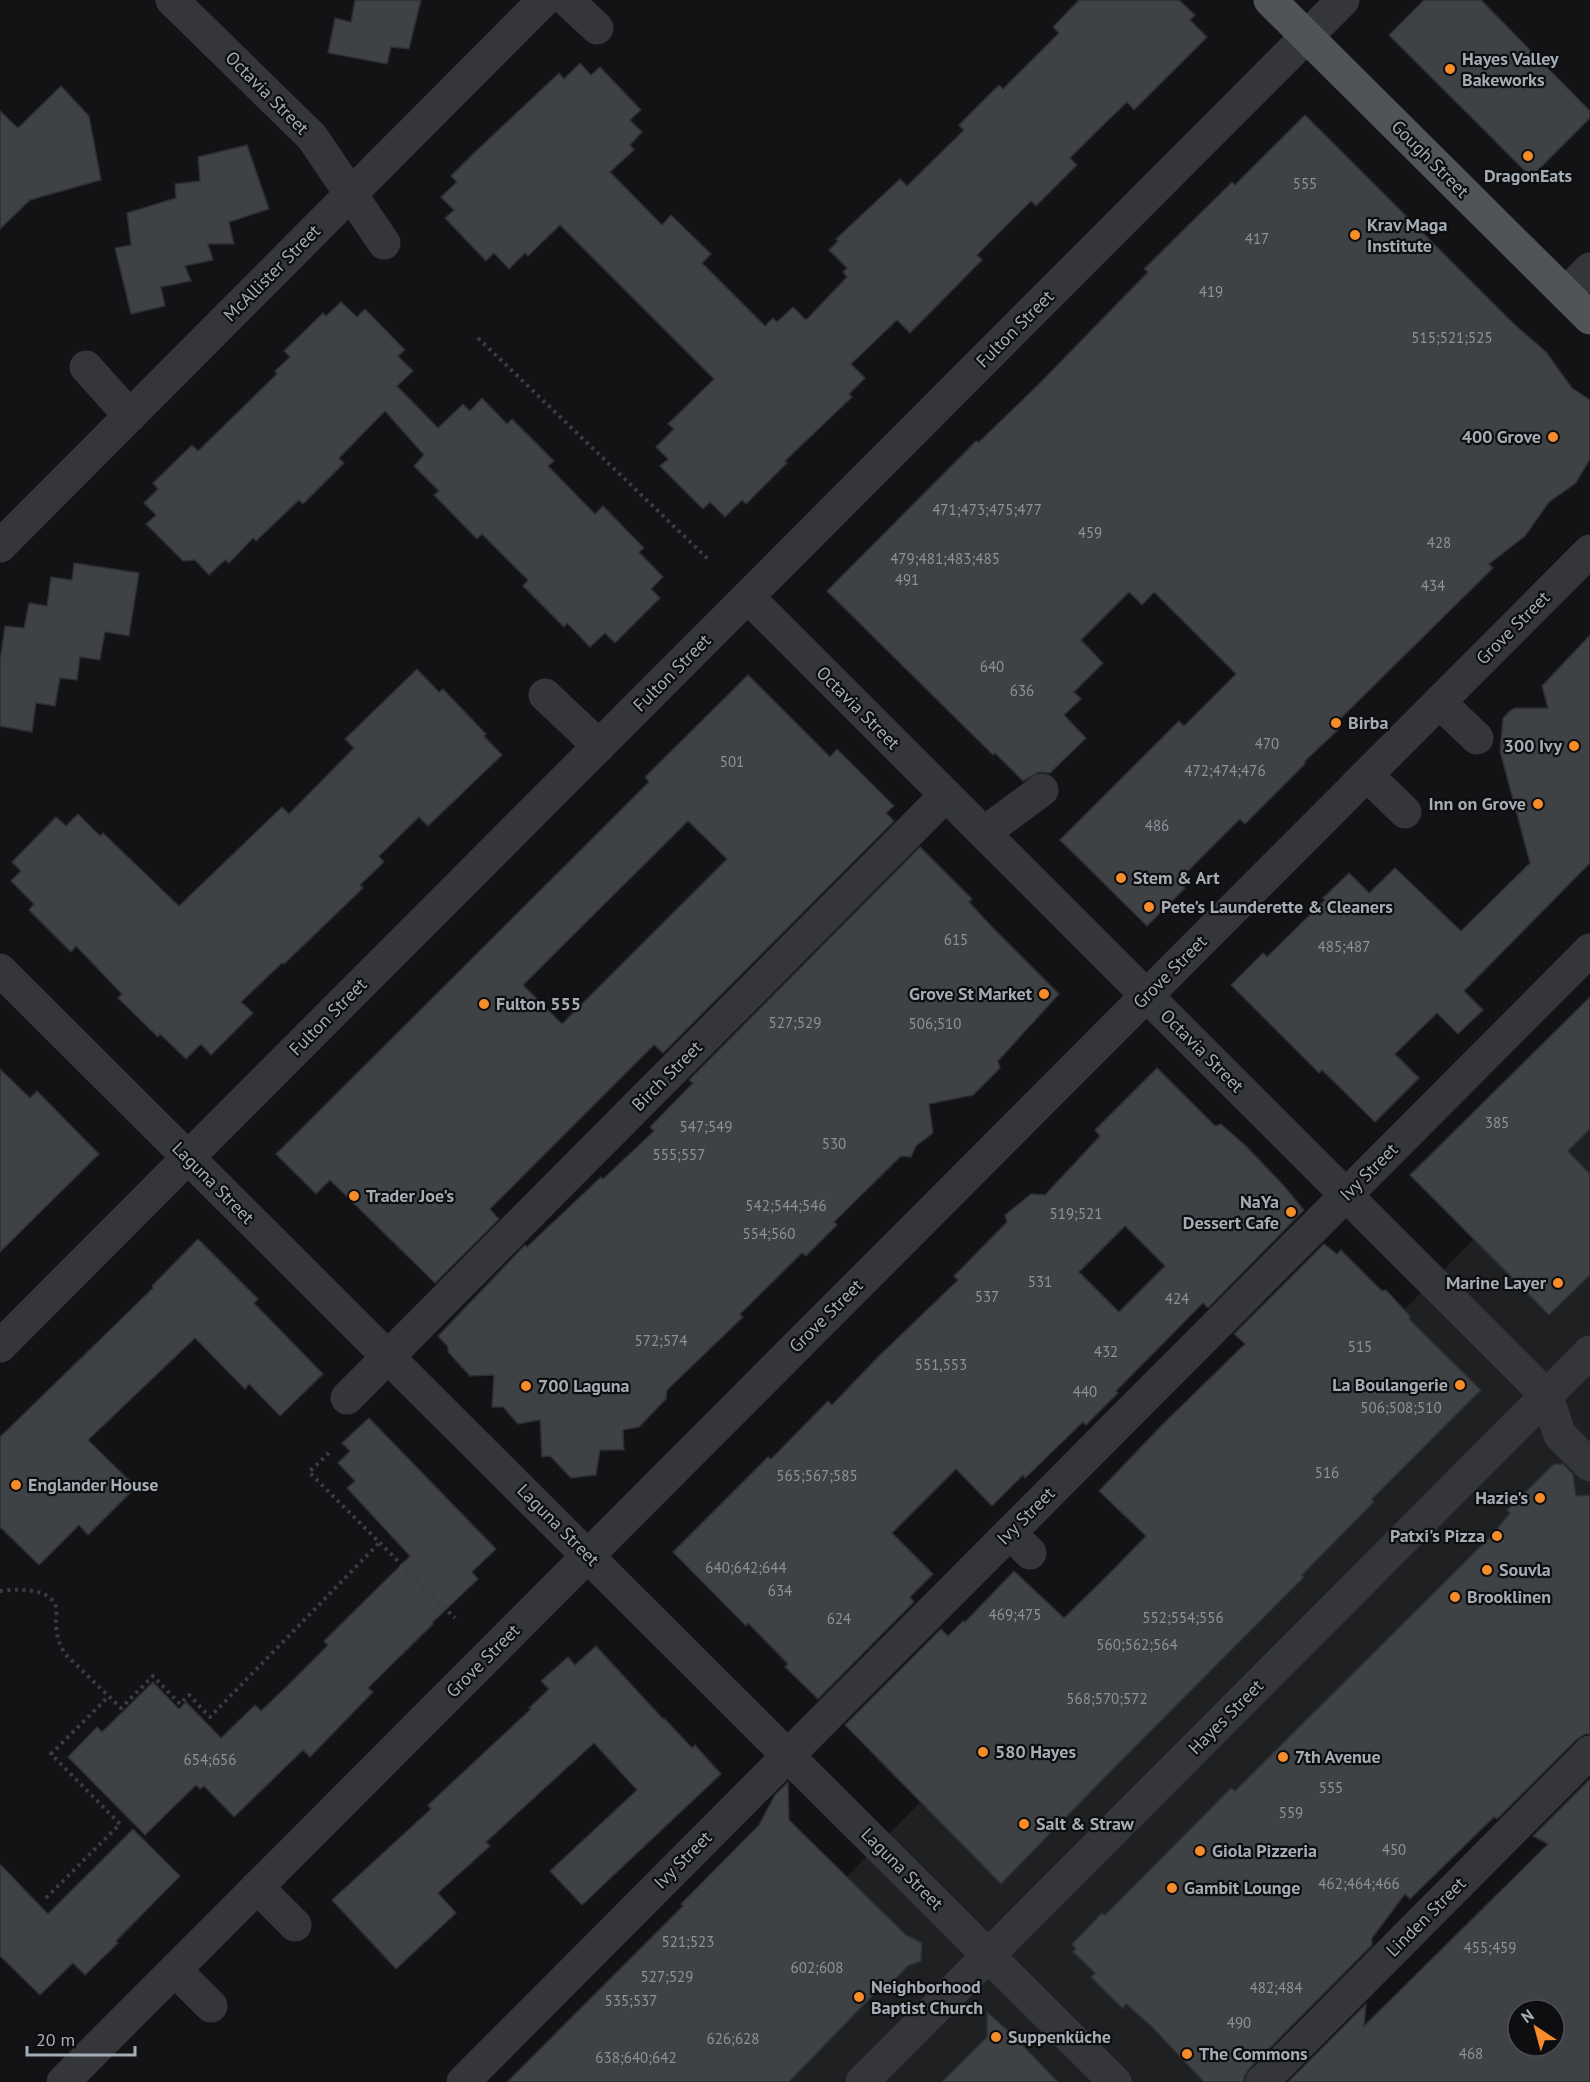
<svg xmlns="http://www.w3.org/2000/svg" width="1590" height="2082" viewBox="0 0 1590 2082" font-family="'PT Sans',sans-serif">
  <rect width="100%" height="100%" fill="#131315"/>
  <polygon fill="#1f2022" points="1590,1121 1590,1616 1192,2010 1270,2082 777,2082 710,2016"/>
  <g fill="#3f4245" stroke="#2d2e31" stroke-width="1.5" fill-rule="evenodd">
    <polygon points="355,0 421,0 409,49 391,47 387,64 328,53 335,18 351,22"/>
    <polygon points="1079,0 1179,0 1195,15 1190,20 1207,37 1134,110 1127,102 1097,131 1070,158 1077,165 1036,206 1031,201 977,255 982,260 920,323 910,333 897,320 851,364 865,378 849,394 852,397 785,461 787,463 746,504 742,500 725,517 710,502 703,509 660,466 668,459 656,447 674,429 668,424 714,379 560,225 528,256 525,253 509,269 494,253 486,261 445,218 454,210 441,197 457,182 451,176 474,153 559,73 564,79 580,63 591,75 600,67 641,110 630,120 642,132 630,145 634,150 610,172 662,225 671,215 711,254 702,263 765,326 773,318 777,322 793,307 806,320 847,277 843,272 847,268 829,250 838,241 836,239 900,179 907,186 964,130 959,125 999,85 1003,89 1059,33 1053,27"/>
    <polygon points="1424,0 1481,0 1590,111 1590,118 1531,177 1389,35"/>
    <polygon points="61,86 89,116 101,180 30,200 0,229 0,111 18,128"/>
    <polygon points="1305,115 1514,324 1546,352 1572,388 1590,400 1590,459 1576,483 1549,502 1525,536 1489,564 1493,568 1336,723 1341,727 1305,761 1305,764 1245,824 1240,819 1178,881 1185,888 1147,926 1060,840 1179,721 1184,726 1236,674 1154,592 1142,605 1129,592 1081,640 1103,663 1074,692 1081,699 1064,715 1086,738 1050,773 1039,772 1023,781 995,753 993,755 827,591 976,441 979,442 1038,385 1148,272 1144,269 1232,182 1235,185"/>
    <polygon points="247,145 269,209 229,222 234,244 208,244 213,260 185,266 191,281 161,287 165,306 131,314 115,248 131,245 127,213 176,198 175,184 200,181 198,157"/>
    <polygon points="341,302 357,317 365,309 405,350 398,356 413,371 397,386 438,428 463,404 470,411 482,398 507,424 512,419 554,461 548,466 595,514 603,506 644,548 639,552 663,577 651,589 660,598 615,643 605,633 590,647 567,623 564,627 523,586 528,580 482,534 477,539 434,495 439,491 414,466 424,455 385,411 339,458 344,463 303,504 299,500 256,541 253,538 229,563 225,560 209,575 195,560 183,561 146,524 156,515 144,503 158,489 153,483 192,445 198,451 277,374 275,371 290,357 284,351 323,313 326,316"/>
    <polygon points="74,563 139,573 129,636 105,632 100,660 80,657 77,680 60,678 55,706 36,703 32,732 0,726 0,661 5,626 24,628 29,603 47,606 51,577 72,580"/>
    <polygon points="1590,635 1590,863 1464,991 1483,1010 1458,1034 1437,1013 1395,1054 1419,1078 1375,1122 1322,1070 1319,1073 1231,985 1263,953 1267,957 1325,900 1323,898 1349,873 1369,893 1395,868 1461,931 1530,863 1500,751 1503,718 1511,710 1516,708 1548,708 1542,686"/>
    <polygon points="417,669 439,692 443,689 486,734 484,736 502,755 428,826 419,817 379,856 384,862 360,885 363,888 284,964 282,963 241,1002 253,1013 211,1055 201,1044 186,1059 160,1034 158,1037 118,998 122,994 76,946 71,952 29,910 34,904 11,881 21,871 12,862 56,817 66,826 78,814 100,836 103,833 179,906 282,807 289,814 354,748 345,739"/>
    <path d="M 748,675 L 830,757 L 837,749 L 894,806 L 886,813 L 894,821 L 663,1053 L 654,1045 L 490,1209 L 499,1219 L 435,1283 L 330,1180 L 316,1194 L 276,1154 L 649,782 L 645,777 ZM 688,821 L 727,859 L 562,1024 L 523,985 Z"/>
    <polygon points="920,847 972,899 969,902 993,928 1059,994 998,1061 1000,1068 973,1095 929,1104 933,1133 916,1146 911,1157 901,1156 834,1222 837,1225 806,1256 802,1253 740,1314 743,1317 667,1390 666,1399 639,1427 623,1430 624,1450 600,1450 596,1475 571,1478 550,1456 542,1457 540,1420 518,1424 503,1407 492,1407 494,1375 470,1376 448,1352 448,1347 438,1336 525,1245 527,1247 601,1177 603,1179 654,1131 650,1127 693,1083 689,1080"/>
    <polygon points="1590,997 1590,1129 1568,1151 1590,1174 1590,1275 1549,1315 1410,1175"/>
    <path d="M 1157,1068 L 1215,1126 L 1221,1124 L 1247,1147 L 1284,1186 L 1304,1210 L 1208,1308 L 1203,1303 L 1116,1391 L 1118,1393 L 1086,1425 L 1083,1422 L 1025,1478 L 1023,1475 L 992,1506 L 956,1469 L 892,1533 L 933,1574 L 910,1597 L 914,1602 L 818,1699 L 785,1667 L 788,1664 L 748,1623 L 746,1626 L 673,1552 L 768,1457 L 771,1459 L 828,1401 L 832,1405 L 877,1358 L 958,1280 L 954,1276 L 1007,1222 L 1005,1215 L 1031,1194 L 1045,1195 L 1100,1136 L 1095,1130 ZM 1125,1226 L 1165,1266 L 1119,1312 L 1079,1272 Z"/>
    <polygon points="0,1069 30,1098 37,1091 99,1154 0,1252"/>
    <polygon points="198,1239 258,1299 254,1303 323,1374 280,1416 249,1384 245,1389 195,1338 88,1440 136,1487 88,1535 79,1525 39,1565 0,1527 0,1437 153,1288 152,1286"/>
    <polygon points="1324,1244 1337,1254 1341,1250 1382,1291 1386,1290 1410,1316 1410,1320 1481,1390 1372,1499 1374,1502 1302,1575 1304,1577 1113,1769 1001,1884 845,1725 941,1629 948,1636 963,1621 965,1622 1014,1571 1064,1618 1110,1573 1146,1536 1099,1491 1162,1425 1245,1344 1234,1334"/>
    <polygon points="369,1418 496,1549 472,1572 478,1579 432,1623 433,1624 368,1688 373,1692 310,1757 303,1750 234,1817 204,1786 200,1789 196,1785 145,1835 68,1757 97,1727 102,1732 153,1682 179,1709 186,1702 221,1738 255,1705 261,1711 284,1689 328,1645 324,1641 410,1556 347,1488 355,1481 338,1463 350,1451 342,1443"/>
    <polygon points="1554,1464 1563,1464 1573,1474 1576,1496 1590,1495 1590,1734 1585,1734 1577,1739 1497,1819 1494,1817 1410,1899 1405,1894 1372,1938 1372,1945 1249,2069 1244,2077 1244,2082 1204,2082 1151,2026 1126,2004 1123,2009 1091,1977 1095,1973 1073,1952 1076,1949 1072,1944 1102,1913 1105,1915 1231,1788 1235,1791 1300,1726 1492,1535 1510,1513 1507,1510"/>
    <polygon points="596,1646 663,1719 664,1718 692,1748 695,1745 721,1774 582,1905 550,1871 637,1790 594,1743 486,1842 490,1846 438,1893 456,1913 396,1969 332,1900 431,1809 428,1805 531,1709 529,1708 549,1689 541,1681 568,1657 575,1665"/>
    <path d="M 1590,1779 L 1590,2082 L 1288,2082 L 1366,2004 L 1364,2026 L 1548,1844 L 1533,1836 ZM 1518,2010 L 1554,2010 L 1554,2046 L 1518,2046 Z"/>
    <polygon points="788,1782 789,1820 906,1935 922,1943 921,1961 908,1966 883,1992 880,1988 789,2082 507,2082 683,1906 681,1904 759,1825 775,1795"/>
    <polygon points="133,1829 180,1876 116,1941 118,1943 85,1975 73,1963 40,1995 0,1956 0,1864 48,1914"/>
    <polygon points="987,2012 1012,2034 1058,2082 942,2082 987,2037"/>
  </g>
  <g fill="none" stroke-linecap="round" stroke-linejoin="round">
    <g stroke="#3a3d41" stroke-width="4" stroke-dasharray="3 4.5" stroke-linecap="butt">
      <polyline points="478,338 710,561"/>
      <polyline points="329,1453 309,1472 455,1618"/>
      <path d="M 0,1591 C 16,1589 50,1587 56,1607 C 57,1611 56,1618 56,1622 C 56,1634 59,1644 65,1654 L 121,1708 L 153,1676 L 180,1704 L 189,1695 L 210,1717 L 380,1542"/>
      <polyline points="46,1898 120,1824 51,1754 109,1696"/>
    </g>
    <g stroke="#34363a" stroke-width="33">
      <polyline points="172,0 312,137 384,243"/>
      <polyline points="567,0 597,28"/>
      <polyline points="1566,293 1590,269"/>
      <polyline points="86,367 130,416"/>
      <polyline points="0,546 544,0"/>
      <polyline points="748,597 1546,1395 1560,1435 1590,1465"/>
      <polyline points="545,695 599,746"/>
      <polyline points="1439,702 1477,738"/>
      <polyline points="1367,775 1405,812"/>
      <polyline points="984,833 1042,790"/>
      <polyline points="0,970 1115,2082"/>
      <polyline points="0,1346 1343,0"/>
      <polyline points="347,1398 946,795"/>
      <polyline points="1010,1533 1030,1553"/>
      <polyline points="257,1887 295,1925"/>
      <polyline points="175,1970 211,2006"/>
      <polyline points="63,2082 1590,551"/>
      <polyline points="463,2082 1590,950"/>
      <polyline points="862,2082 1590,1352"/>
      <polyline points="1262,2082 1590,1752"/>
    </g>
    <polyline stroke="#505459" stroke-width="33" points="1270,0 1590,318"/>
  </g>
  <g fill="#f68c2a" stroke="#0e0e10" stroke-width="2">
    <circle cx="1450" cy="69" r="6"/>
    <circle cx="1528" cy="156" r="6"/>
    <circle cx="1355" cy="235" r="6"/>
    <circle cx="1553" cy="437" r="6"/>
    <circle cx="1336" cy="723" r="6"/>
    <circle cx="1574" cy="746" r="6"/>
    <circle cx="1538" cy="804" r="6"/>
    <circle cx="1121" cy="878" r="6"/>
    <circle cx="1149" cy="907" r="6"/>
    <circle cx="1044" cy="994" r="6"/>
    <circle cx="484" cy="1004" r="6"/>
    <circle cx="354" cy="1196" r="6"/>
    <circle cx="1291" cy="1212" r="6"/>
    <circle cx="1558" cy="1283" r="6"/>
    <circle cx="1460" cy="1385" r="6"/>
    <circle cx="526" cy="1386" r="6"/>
    <circle cx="16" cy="1485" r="6"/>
    <circle cx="1540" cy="1498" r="6"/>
    <circle cx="1497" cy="1536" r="6"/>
    <circle cx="1487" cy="1570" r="6"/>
    <circle cx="1455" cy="1597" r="6"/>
    <circle cx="983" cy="1752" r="6"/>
    <circle cx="1283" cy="1757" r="6"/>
    <circle cx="1024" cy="1824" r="6"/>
    <circle cx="1200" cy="1851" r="6"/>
    <circle cx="1172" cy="1888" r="6"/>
    <circle cx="859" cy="1997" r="6"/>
    <circle cx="996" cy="2037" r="6"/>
    <circle cx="1187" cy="2054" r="6"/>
  </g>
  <g text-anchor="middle" stroke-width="4.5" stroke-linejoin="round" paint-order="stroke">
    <g font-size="15" fill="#8b929a">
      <text x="1305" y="189">555</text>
      <text x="1257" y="244">417</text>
      <text x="1211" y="297">419</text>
      <text x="1452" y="343">515;521;525</text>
      <text x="987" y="515">471;473;475;477</text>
      <text x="1090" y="538">459</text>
      <text x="1439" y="548">428</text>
      <text x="945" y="564">479;481;483;485</text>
      <text x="907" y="585">491</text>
      <text x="1433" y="591">434</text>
      <text x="992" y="672">640</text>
      <text x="1022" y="696">636</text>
      <text x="1267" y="749">470</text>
      <text x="732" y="767">501</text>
      <text x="1225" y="776">472;474;476</text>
      <text x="1157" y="831">486</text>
      <text x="956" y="945">615</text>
      <text x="1344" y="952">485;487</text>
      <text x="795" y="1028">527;529</text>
      <text x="935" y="1029">506;510</text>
      <text x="1497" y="1128">385</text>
      <text x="706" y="1132">547;549</text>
      <text x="834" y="1149">530</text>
      <text x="679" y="1160">555;557</text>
      <text x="786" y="1211">542;544;546</text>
      <text x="1076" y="1219">519;521</text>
      <text x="769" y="1239">554;560</text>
      <text x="1040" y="1287">531</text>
      <text x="987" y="1302">537</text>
      <text x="1177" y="1304">424</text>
      <text x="661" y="1346">572;574</text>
      <text x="1360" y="1352">515</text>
      <text x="1106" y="1357">432</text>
      <text x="941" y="1370">551,553</text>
      <text x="1085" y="1397">440</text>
      <text x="1401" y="1413">506;508;510</text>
      <text x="1327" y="1478">516</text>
      <text x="817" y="1481">565;567;585</text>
      <text x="746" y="1573">640;642;644</text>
      <text x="780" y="1596">634</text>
      <text x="1015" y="1620">469;475</text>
      <text x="1183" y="1623">552;554;556</text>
      <text x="839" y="1624">624</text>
      <text x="1137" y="1650">560;562;564</text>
      <text x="1107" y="1704">568;570;572</text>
      <text x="210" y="1765">654;656</text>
      <text x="1331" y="1793">555</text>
      <text x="1291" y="1818">559</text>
      <text x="1394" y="1855">450</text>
      <text x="1359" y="1889">462;464;466</text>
      <text x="688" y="1947">521;523</text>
      <text x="1490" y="1953">455;459</text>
      <text x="817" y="1973">602;608</text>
      <text x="667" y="1982">527;529</text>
      <text x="1276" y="1993">482;484</text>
      <text x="631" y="2006">535;537</text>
      <text x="1239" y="2028">490</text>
      <text x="733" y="2044">626;628</text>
      <text x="1471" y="2059">468</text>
      <text x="636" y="2063">638;640;642</text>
    </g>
    <g font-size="18" font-weight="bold" fill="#a4adb6" stroke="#0e0e10" text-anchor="start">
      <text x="1462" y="65">Hayes Valley<tspan x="1462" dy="21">Bakeworks</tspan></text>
      <text x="1528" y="182" text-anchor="middle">DragonEats</text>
      <text x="1367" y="231">Krav Maga<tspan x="1367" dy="21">Institute</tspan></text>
      <text x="1541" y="443" text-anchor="end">400 Grove</text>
      <text x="1348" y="729">Birba</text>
      <text x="1562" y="752" text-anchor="end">300 Ivy</text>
      <text x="1526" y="810" text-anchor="end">Inn on Grove</text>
      <text x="1133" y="884">Stem &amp; Art</text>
      <text x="1161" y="913">Pete's Launderette &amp; Cleaners</text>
      <text x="1032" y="1000" text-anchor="end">Grove St Market</text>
      <text x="496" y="1010">Fulton 555</text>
      <text x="366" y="1202">Trader Joe's</text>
      <text x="1279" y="1208" text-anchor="end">NaYa<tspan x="1279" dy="21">Dessert Cafe</tspan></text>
      <text x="1546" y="1289" text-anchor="end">Marine Layer</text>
      <text x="1448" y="1391" text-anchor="end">La Boulangerie</text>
      <text x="538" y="1392">700 Laguna</text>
      <text x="28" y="1491">Englander House</text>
      <text x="1528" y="1504" text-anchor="end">Hazie's</text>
      <text x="1485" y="1542" text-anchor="end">Patxi's Pizza</text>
      <text x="1499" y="1576">Souvla</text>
      <text x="1467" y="1603">Brooklinen</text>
      <text x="995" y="1758">580 Hayes</text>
      <text x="1295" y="1763">7th Avenue</text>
      <text x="1036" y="1830">Salt &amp; Straw</text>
      <text x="1212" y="1857">Giola Pizzeria</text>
      <text x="1184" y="1894">Gambit Lounge</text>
      <text x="871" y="1993">Neighborhood<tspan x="871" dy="21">Baptist Church</tspan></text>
      <text x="1008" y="2043">Suppenküche</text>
      <text x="1199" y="2060">The Commons</text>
    </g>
    <g font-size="18" fill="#a4adb6" stroke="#0e0e10">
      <text transform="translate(267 93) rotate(45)" y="6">Octavia Street</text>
      <text transform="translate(1430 159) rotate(45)" y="6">Gough Street</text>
      <text transform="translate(272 273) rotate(-45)" y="6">McAllister Street</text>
      <text transform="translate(1015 329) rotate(-45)" y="6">Fulton Street</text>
      <text transform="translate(1513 628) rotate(-45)" y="6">Grove Street</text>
      <text transform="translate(672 673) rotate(-45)" y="6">Fulton Street</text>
      <text transform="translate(858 708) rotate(45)" y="6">Octavia Street</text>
      <text transform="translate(1170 972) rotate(-45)" y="6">Grove Street</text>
      <text transform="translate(328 1017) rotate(-45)" y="6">Fulton Street</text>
      <text transform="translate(1202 1051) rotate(45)" y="6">Octavia Street</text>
      <text transform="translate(667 1076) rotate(-45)" y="6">Birch Street</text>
      <text transform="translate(1369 1172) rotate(-45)" y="6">Ivy Street</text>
      <text transform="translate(213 1183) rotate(45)" y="6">Laguna Street</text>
      <text transform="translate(826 1316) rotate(-45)" y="6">Grove Street</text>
      <text transform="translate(1026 1516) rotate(-45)" y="6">Ivy Street</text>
      <text transform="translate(558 1525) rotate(45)" y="6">Laguna Street</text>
      <text transform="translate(483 1661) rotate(-45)" y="6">Grove Street</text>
      <text transform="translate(1226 1717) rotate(-45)" y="6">Hayes Street</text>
      <text transform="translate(683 1860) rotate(-45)" y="6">Ivy Street</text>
      <text transform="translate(902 1869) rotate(45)" y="6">Laguna Street</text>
      <text transform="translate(1426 1917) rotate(-45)" y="6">Linden Street</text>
    </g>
  </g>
  <g transform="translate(1536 2028) rotate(324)"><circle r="28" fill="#0e0e10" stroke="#4a4e52" stroke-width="1.5"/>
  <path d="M0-4.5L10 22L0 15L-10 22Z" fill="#f68c2a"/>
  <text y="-9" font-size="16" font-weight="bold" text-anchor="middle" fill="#a4adb6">N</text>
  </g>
  <path d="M27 2046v9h108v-9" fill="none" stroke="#a4adb6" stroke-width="3"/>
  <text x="36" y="2046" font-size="18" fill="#a4adb6" stroke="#0e0e10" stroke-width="4.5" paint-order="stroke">20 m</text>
</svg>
